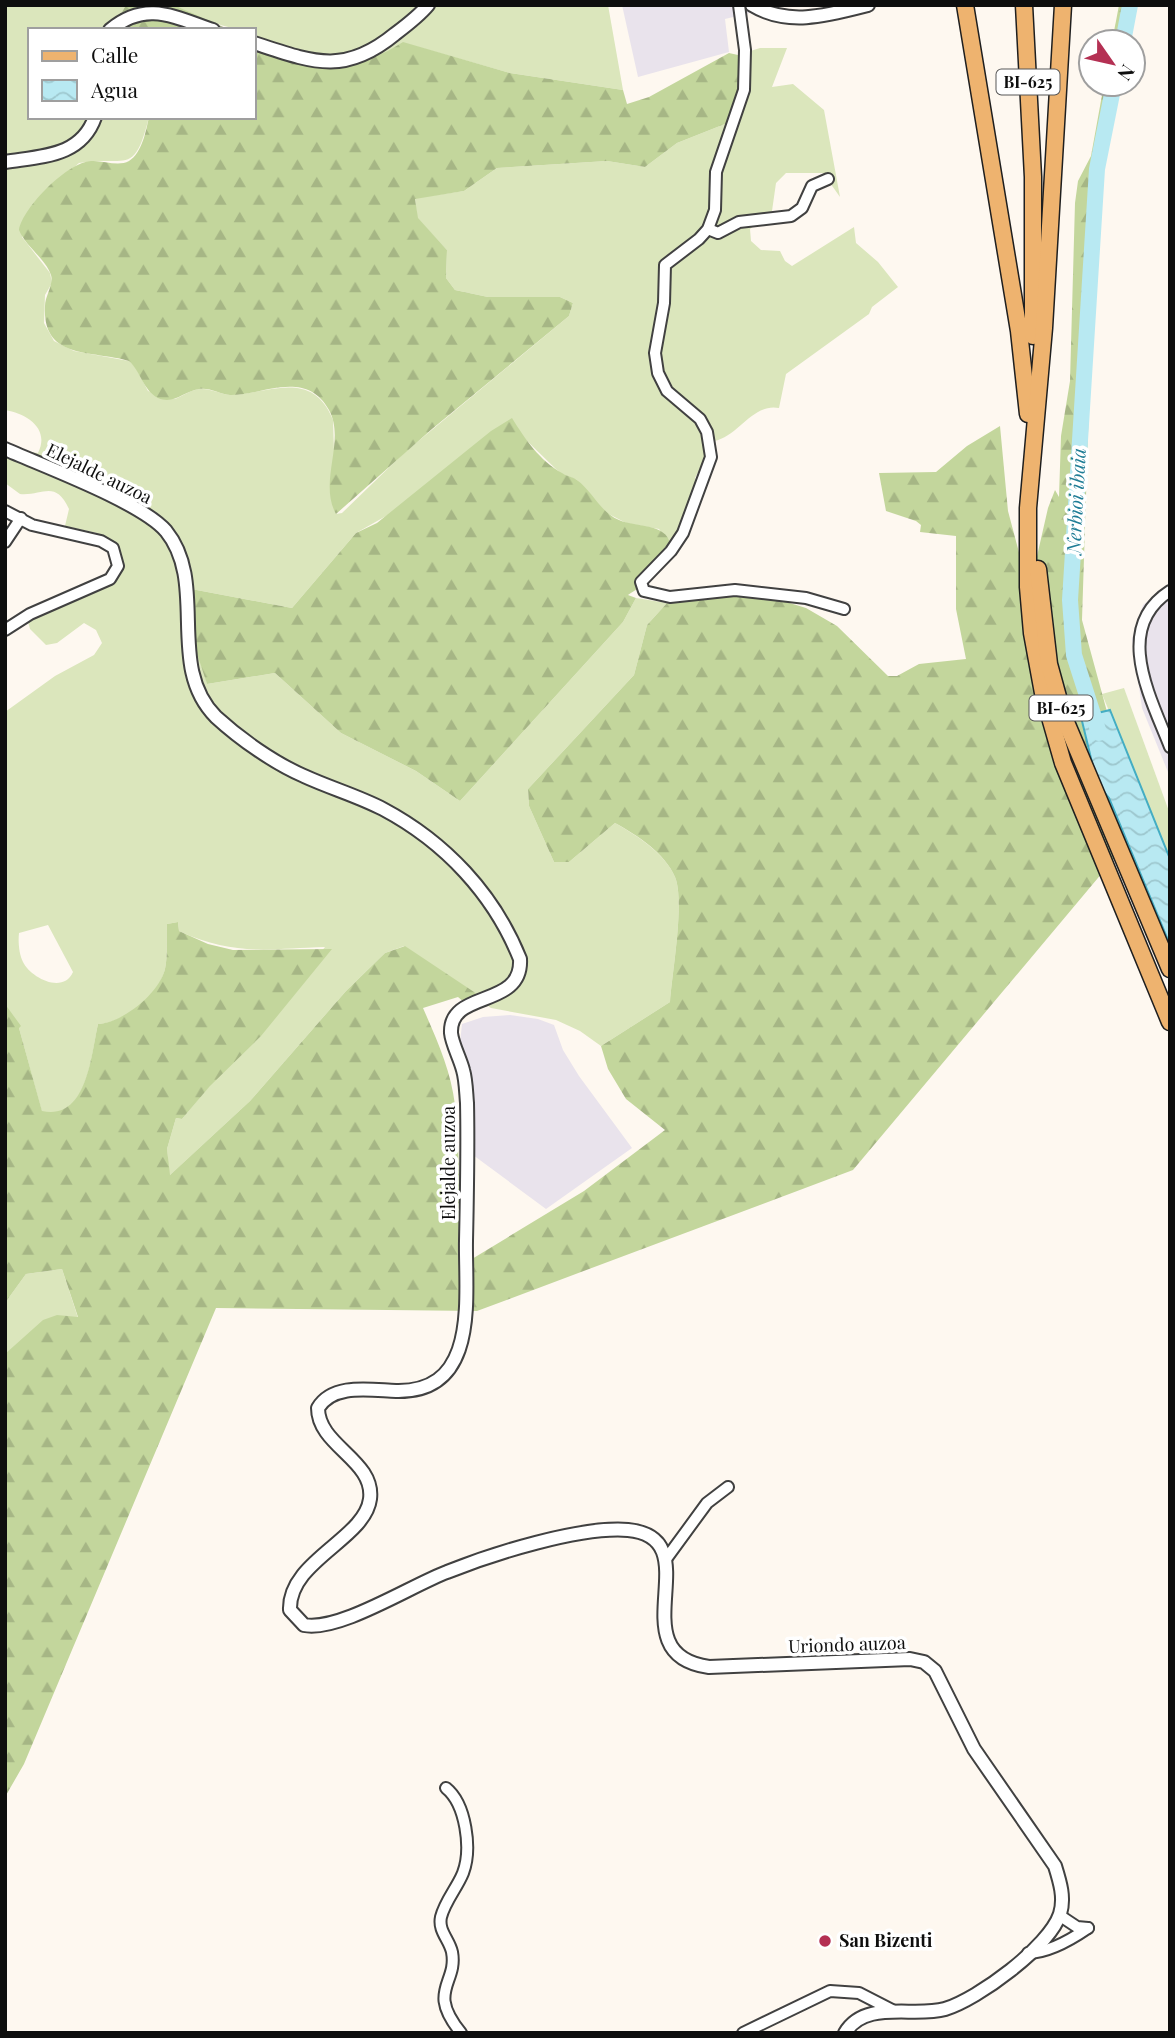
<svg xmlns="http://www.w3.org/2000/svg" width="1175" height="2038" viewBox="0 0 1175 2038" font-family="'Playfair Display',serif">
  <defs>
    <pattern id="forest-firs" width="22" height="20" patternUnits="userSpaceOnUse" patternTransform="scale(1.75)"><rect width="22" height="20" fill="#c3d69c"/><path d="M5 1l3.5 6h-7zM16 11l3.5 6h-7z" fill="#a6b685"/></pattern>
    <pattern id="water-waves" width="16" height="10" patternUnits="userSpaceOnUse" patternTransform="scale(1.75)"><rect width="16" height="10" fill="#b8e9f2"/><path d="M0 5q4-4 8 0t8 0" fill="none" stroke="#9dc7ce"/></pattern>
  </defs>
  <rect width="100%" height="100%" fill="#fef8f0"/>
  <g fill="#e9e3ec">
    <polygon points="622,5 783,5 725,19 729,52 638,77"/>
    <polygon points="1170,583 1170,777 1142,708 1132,639 1143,605"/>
    <polygon points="510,1015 538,1019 554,1025 563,1050 579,1076 632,1148 546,1209 473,1155 475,1104 460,1043 462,1024 483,1017"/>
  </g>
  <g fill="#dbe6bc" fill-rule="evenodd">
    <path d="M 5,5 L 126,5 L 112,30 L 30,30 L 30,117 L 149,117 C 134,178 126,155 79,163 L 64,176 L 22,237 L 50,273 L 52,283 L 45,295 L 44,323 L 54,341 L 74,351 L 129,361 L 136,368 L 148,391 L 175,399 C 182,396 193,389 200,389 C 211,388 222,395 233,395 C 272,392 313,370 333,420 L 336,514 L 342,513 L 404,453 L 569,316 L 573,303 L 560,297 L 488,297 L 455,290 L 446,278 L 447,250 L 417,218 L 415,198 L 464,191 L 497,168 L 607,161 L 645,167 L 677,143 L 730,122 L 743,81 L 738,55 L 760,48 L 787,48 L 772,87 L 793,84 L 824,110 L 840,197 L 823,173 L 786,173 L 776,183 L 772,211 L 750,229 L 751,241 L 761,250 L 780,251 L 785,261 L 792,266 L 854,227 L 856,243 L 878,262 L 898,287 L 872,307 L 869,314 L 786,374 L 779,408 C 752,403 739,436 714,441 L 695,478 L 698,483 L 686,516 L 670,544 L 659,529 L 626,523 L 603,511 L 577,480 L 560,473 L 524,438 L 356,533 L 292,608 L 186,588 L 207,684 L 275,673 L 341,733 L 416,771 L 460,801 L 623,622 L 636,598 L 667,603 L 647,625 L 634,675 L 528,789 L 529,806 L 554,862 L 569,862 L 615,823 C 636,835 665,853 675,877 C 685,901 672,973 670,1002 L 601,1046 L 580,1031 L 556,1020 L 491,1008 L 404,946 L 385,953 L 346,991 L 250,1101 L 169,1176 L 167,1149 L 176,1118 L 182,1119 L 325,947 C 266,949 234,956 179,931 L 178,922 L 167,924 C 166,938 168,955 165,969 C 159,996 124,1023 98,1024 C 91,1055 88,1121 42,1112 L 19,1028 L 5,1004 L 5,712 L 55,676 L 94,655 L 102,643 L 96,630 L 84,623 L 57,643 L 46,645 L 30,629 L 27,618 L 85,594 L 119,575 L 114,546 L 97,533 L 65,526 L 69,509 C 55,479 43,496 20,494 L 5,483 L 5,449 L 38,453 C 50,429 28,414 5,410 ZM 48,925 L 73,972 C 63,995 30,977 23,962 C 19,954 18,942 19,933 Z"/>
    <path d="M 174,5 L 608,5 L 623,90 L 510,73 L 404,43 C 347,79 311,54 254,37 L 254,30 C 223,30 202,18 174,5 Z"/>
    <polygon points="1124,688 1170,814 1170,859 1102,694"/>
    <polygon points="62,1269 78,1318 62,1318 5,1354 5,1303 26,1274"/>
  </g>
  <g fill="url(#forest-firs)">
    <polygon points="126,5 174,5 230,30 112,30"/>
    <polygon points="1119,5 1133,5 1127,42 1112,42"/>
    <path d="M 254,37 C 310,54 348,79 403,42 L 510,73 L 623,90 L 627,104 L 649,97 L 729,53 L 738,55 L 743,81 L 730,122 L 677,143 L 645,167 L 607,161 L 497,168 L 464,191 L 415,199 L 418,218 L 447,250 L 446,278 L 455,290 L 488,297 L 560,297 L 573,303 L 569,316 L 432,429 L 336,514 C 318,482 346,441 329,410 C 306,368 261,396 230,395 C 220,394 209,387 199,389 C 184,391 174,405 158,398 C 143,390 141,372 129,361 C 91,350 42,360 45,306 C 45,296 54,284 51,275 C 45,258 26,247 19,230 C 23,207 68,162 91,161 C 103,160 118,167 129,161 C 142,153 146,131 149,117 L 254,117 Z"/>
    <path d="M 1104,84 L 1119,84 L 1095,216 L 1082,620 L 1139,829 L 853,1170 L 477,1311 L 216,1308 L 24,1764 L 5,1797 L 5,1354 L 43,1320 L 57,1315 L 78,1317 L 62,1269 L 26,1274 L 5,1303 L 5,1004 L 21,1026 L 19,1028 L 42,1111 C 87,1121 91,1055 98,1024 C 122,1023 159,994 165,969 C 168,955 166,938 167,924 L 178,922 L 179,931 L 208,944 L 233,950 L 332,949 L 261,1036 L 210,1086 L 182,1119 L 176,1118 L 167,1149 L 170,1175 L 250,1101 L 346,991 L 385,953 L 405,946 L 474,992 L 488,1006 L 472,1009 L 458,997 L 423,1008 C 437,1040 451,1071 455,1105 C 461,1158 457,1209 467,1262 L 584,1191 L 665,1130 L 626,1099 L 608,1069 L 601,1046 L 670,1002 C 672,973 685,901 675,877 C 665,853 637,835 615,823 L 569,862 L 554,862 L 529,806 L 528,789 L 634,675 L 647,625 L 667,603 L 729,596 L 783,601 L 806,608 L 837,626 L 888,676 L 897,676 L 919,664 L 966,659 L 956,609 L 956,536 L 920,532 L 921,525 L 916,521 L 886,511 L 879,473 L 936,472 L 967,446 L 1000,426 L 1008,511 L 1021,560 L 1035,565 L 1048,508 L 1055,490 L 1059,497 L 1061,436 L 1070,381 L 1075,203 L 1078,181 L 1091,156 Z"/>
    <path d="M 512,418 C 525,439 540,461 562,473 C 566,476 573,477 577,480 C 593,492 600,512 619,520 C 634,527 667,523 670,544 C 673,568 644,584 628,595 L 636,598 L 623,622 L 460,801 L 416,771 L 341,733 L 275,673 L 207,684 L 187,623 L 186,588 L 292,608 L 356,533 L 377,523 L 491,431 Z"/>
  </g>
  <polygon fill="url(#water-waves)" stroke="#44adc3" stroke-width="2" points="1110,710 1170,859 1170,945 1109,798 1097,783 1081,717"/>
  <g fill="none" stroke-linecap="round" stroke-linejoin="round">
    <g stroke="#b8e9f2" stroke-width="16">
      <polyline points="1123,42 1130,5"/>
      <polyline points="1099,733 1074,655 1070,600 1097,169 1114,84"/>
    </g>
    <defs>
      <g id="minor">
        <polyline points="739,5 745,50 744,90 716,172 715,210 708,229 699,239 665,265 664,303 655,353 658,373 667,391 700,419 707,432 711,457 683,533 671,551 641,582 644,591 670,597 735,590 806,598 844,609"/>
        <polyline points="708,229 718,233 739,222 791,216 802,208 812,186 828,179"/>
        <polyline points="5,511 32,525 101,541 113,548 118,566 110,579 30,614 5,630"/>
        <polyline points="5,542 21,518"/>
        <path d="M 1170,591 C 1112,628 1151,698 1170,747"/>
        <polyline points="666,1559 707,1503 728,1487"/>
        <path d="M 446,1788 C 466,1804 472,1849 463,1873 C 457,1888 445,1901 441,1917 C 438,1931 449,1939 452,1952 C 458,1984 426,1990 461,2033"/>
        <polyline points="1059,1915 1077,1927 1088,1928"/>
        <path d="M 1028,1953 C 1048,1953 1072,1939 1088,1928"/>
        <polyline points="743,2033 830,1991 859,1993 896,2012"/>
      </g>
      <g id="tertiary">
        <path d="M 752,5 C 788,27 829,15 868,5"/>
        <path d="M 110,30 C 146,0 174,17 213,30"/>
        <path d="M 254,43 C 312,62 344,76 395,34 C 407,25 419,16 428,5"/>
        <path d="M 5,162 C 42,156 81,157 95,117"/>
        <path d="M 5,449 C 43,466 141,502 166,531 C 209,584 165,666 216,717 C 240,739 274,763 304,776 C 330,788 358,796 383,809 C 445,842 494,894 520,959 C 523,1009 449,989 451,1033 C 452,1044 460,1058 463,1070 C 466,1080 466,1092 467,1103 C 468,1149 467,1195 466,1241 C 465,1297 480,1393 396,1391 C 370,1390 333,1383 318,1408 C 318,1446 375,1460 370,1499 C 365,1539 288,1561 290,1610 L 304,1625 C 339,1632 412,1585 447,1572 C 492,1554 580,1526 628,1530 C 713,1538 615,1654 709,1667 L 910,1659 L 924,1662 L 935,1671 L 974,1749 L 1055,1866 C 1060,1882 1065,1898 1060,1914 C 1049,1947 978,1999 945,2009 C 914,2018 865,1999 845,2033"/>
      </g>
      <g id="primary">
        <polyline points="965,5 1019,331 1028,414"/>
        <polyline points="1024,5 1033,177 1033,336"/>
        <polyline points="1063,5 1044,328 1028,508 1028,587 1032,633 1043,693 1063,763 1170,1022"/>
        <polyline points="1038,569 1049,664 1063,715 1170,969"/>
      </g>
    </defs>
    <use href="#minor" stroke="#414141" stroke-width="14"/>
    <use href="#tertiary" stroke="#414141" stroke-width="16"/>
    <use href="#primary" stroke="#1f1f1f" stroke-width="19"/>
    <use href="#minor" stroke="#fff" stroke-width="10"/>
    <use href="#tertiary" stroke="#fff" stroke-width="12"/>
    <use href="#primary" stroke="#eeb36f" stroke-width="16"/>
  </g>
  <circle fill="#b43053" stroke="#fff" stroke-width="2.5" cx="825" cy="1941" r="7"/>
  <g text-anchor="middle" stroke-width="7" stroke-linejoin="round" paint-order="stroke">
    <g fill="#fff" stroke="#565656" stroke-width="2">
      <rect x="996.5" y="69.5" width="63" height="25" rx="5"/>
      <rect x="1029.5" y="695.5" width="63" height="25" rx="5"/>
    </g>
    <g font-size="16" font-weight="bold" fill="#0e0e0e">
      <text x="1028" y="88">BI-625</text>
      <text x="1061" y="714">BI-625</text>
    </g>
    <g font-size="18" fill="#0e0e0e" stroke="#fff">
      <text transform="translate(99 474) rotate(26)" y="6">Elejalde auzoa</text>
      <text transform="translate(449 1163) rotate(-90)" y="6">Elejalde auzoa</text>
      <text transform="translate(847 1645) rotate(-2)" y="6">Uriondo auzoa</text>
    </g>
    <g font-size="18" font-weight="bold" fill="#0e0e0e" stroke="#fff" text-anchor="start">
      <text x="839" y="1947">San Bizenti</text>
    </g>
    <g font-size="19" font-style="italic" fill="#207d96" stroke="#fff">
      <text transform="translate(1076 501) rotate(-87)" y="7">Nerbioi ibaia</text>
    </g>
  </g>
  <rect width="1175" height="2038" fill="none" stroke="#0e0e0e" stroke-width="14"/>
  <rect x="28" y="28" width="228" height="91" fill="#ffffff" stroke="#9f9f9f" stroke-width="2"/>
  <rect x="42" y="51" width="35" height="10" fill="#eeb36f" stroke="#9f9f9f" stroke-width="2"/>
  <text x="91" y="63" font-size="21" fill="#0e0e0e">Calle</text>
  <rect x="42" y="80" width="35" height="21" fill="url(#water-waves)" stroke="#9f9f9f" stroke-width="2"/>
  <text x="91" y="98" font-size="21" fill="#0e0e0e">Agua</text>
  <g transform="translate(1112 63) rotate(124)"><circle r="33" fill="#ffffff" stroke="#9f9f9f" stroke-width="2"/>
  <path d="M0-5L12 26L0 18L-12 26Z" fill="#b43053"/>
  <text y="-10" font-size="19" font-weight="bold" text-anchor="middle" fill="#0e0e0e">N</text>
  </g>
</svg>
